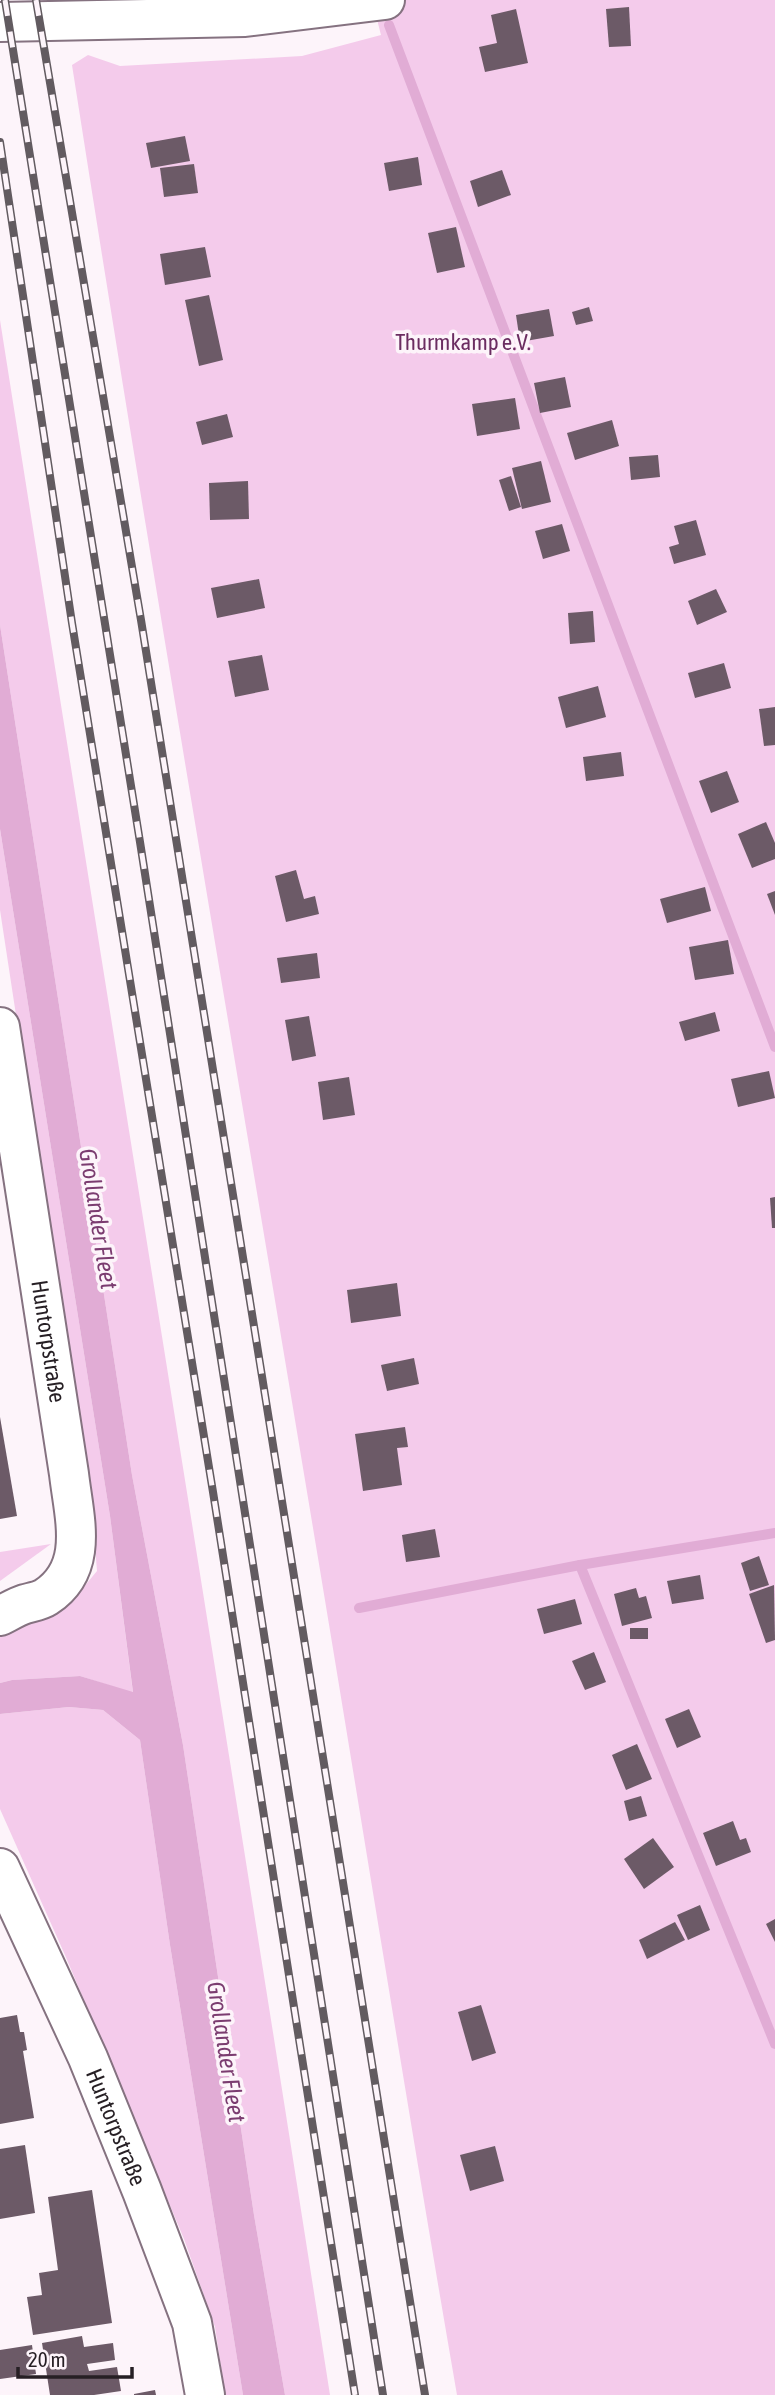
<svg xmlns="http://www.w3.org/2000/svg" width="775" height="2395" viewBox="0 0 775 2395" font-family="'Asap Condensed',sans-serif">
  <rect width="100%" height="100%" fill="#fdf4fa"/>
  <g fill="#f4cbeb">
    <path d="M 372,0 L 775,0 L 775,2395 L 457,2395 C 409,2118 365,1841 319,1564 C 236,1064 150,565 72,65 L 88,55 L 120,66 L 302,56 L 381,35 Z"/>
    <path d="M 0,320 C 109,1012 222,1703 330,2395 L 285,2395 L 254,2215 L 183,1745 L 132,1475 L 0,625 Z"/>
    <polygon points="0,829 110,1516 133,1693 80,1676 12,1680 0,1683 0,1636 69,1605 97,1571 93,1520 0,910"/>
    <polygon points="51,1544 0,1581 0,1552"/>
    <polygon points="69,1707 103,1710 140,1740 170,1945 243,2395 225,2395 215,2327 184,2239 65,1955 0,1809 0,1714"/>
  </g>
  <polygon fill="#e1acd5" points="0,625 132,1475 183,1745 254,2215 285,2395 243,2395 170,1945 140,1740 103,1710 69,1707 0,1714 0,1683 12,1680 80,1676 133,1692 110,1516 0,829"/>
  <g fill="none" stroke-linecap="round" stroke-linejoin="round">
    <g stroke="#e1acd5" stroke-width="10">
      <polyline points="389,25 775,1047"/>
      <polyline points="580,1565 775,2044"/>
      <polyline points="359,1608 580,1565 775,1533"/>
    </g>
  </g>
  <g fill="#6c5a67">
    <polygon points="629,7 631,46 609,47 606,9"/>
    <polygon points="516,9 528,63 485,72 479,47 497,43 491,15"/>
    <polygon points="185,136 190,161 151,168 146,143"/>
    <polygon points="418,157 422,185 389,191 384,163"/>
    <polygon points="194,164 198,193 164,197 160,168"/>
    <polygon points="502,170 511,195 478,207 470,181"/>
    <polygon points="456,227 465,267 437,273 428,233"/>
    <polygon points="205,247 211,277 165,285 160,254"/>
    <polygon points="209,295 223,360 199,366 185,300"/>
    <polygon points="589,307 593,321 576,325 572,312"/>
    <polygon points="549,309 554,336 520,342 516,315"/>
    <polygon points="565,377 571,407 540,413 534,383"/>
    <polygon points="515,398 520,429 477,436 472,404"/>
    <polygon points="227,414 233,437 202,445 196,422"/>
    <polygon points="612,420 619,446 575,460 567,433"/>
    <polygon points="658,455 660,477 631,480 629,457"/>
    <polygon points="541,461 551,502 522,509 512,468"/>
    <polygon points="511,476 521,507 509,511 499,480"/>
    <polygon points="248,481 249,519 210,520 209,483"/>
    <polygon points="696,520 706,555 674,564 669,547 679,544 674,526"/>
    <polygon points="562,524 570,551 543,559 535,531"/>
    <polygon points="259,579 265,608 217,618 211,588"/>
    <polygon points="716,589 727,612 697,625 688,601"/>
    <polygon points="593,611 595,642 570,644 568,613"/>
    <polygon points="262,655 269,690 235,697 228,661"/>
    <polygon points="724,663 731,688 695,698 688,673"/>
    <polygon points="598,686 606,717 566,728 558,697"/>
    <polygon points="775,707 775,745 764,746 759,709"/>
    <polygon points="621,752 624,776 586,781 583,757"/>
    <polygon points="727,771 739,802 711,813 699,781"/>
    <polygon points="766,822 775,843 775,859 752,868 738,834"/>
    <polygon points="296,870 304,899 315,896 319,914 286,922 275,876"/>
    <polygon points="705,887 711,911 667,923 660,899"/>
    <polygon points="775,891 775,915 767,894"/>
    <polygon points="728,940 734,974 695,980 689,947"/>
    <polygon points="317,953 320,978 281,983 277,958"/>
    <polygon points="715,1012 720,1031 685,1041 679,1022"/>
    <polygon points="309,1016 316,1056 292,1061 285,1020"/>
    <polygon points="769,1071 775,1098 738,1107 731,1079"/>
    <polygon points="349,1077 355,1115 323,1120 318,1082"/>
    <polygon points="775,1197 775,1228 772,1228 770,1198"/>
    <polygon points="397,1283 401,1316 351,1323 347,1290"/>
    <polygon points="414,1358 419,1384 387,1391 381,1365"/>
    <polygon points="0,1417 17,1516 0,1519"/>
    <polygon points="405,1427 408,1447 397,1448 402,1485 363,1491 355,1434"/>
    <polygon points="435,1529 440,1557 406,1562 402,1535"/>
    <polygon points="759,1556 769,1585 750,1591 741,1563"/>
    <polygon points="700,1575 704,1599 672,1604 667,1581"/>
    <polygon points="774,1585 775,1640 766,1643 749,1594"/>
    <polygon points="636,1588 639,1598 646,1596 652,1618 622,1626 614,1594"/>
    <polygon points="575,1599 582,1624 544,1634 537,1609"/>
    <rect x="630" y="1628" width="18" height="11"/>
    <polygon points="594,1652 606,1682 585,1690 572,1661"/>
    <polygon points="689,1709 701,1737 677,1748 665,1719"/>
    <polygon points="637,1744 652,1779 626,1790 612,1755"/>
    <polygon points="641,1796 647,1816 629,1821 624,1801"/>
    <polygon points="733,1821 740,1840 746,1838 751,1852 716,1866 703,1833"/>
    <polygon points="653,1838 674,1867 644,1889 624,1859"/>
    <polygon points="700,1905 710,1930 688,1940 677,1915"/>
    <polygon points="775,1919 775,1942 766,1924"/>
    <polygon points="675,1922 685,1940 647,1959 639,1940"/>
    <polygon points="481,2005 496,2053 472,2061 458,2012"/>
    <polygon points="17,2015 20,2032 24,2032 27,2050 23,2051 34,2118 0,2124 0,2018"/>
    <polygon points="25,2145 35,2213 0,2219 0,2149"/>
    <polygon points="495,2146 504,2181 470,2191 460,2155"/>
    <polygon points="92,2190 112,2323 33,2335 27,2297 42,2295 39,2273 58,2270 48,2197"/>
    <polygon points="82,2336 84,2347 113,2343 115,2360 87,2364 89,2371 117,2367 121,2391 94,2395 50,2395 42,2343"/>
    <polygon points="32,2345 36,2374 0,2379 0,2350"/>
    <polygon points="155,2390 156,2395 134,2395 134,2394"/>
  </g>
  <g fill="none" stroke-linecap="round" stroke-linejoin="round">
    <defs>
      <g id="minor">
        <polyline points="0,22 245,17 385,0"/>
        <path id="s1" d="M 0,1027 L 69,1474 C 74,1518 90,1568 46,1597 C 40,1601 32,1602 25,1604 C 16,1607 8,1612 0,1616"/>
        <path id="s2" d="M 0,1868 L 88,2058 L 142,2191 L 192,2323 L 205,2395"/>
      </g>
    </defs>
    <use href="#minor" stroke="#857280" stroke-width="42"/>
    <use href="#minor" stroke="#fff" stroke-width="38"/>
    <defs>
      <g id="rail">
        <polyline points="5,0 140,842 383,2395"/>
        <polyline points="36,0 141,620 425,2395"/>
        <polyline points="0,142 72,623 213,1492 355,2395"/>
      </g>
    </defs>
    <use href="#rail" stroke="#625b60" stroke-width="8"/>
    <use href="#rail" stroke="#fdf4fa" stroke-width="5" stroke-dasharray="16" stroke-linecap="butt"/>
  </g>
  <g text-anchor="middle" stroke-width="7" stroke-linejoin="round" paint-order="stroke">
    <g font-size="23" fill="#6b2d61" stroke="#fdf4fa">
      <text x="463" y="350">Thurmkamp e.V.</text>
    </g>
    <g font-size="23" fill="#261f24" stroke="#fdf4fa">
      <text dy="8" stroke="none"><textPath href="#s1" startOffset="318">Huntorpstraße</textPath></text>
      <text dy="8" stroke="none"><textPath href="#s2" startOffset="284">Huntorpstraße</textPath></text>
    </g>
    <g font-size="24" font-style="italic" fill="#7b3c70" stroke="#fdf4fa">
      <text transform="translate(98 1219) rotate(81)" y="8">Grollander Fleet</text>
      <text transform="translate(226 2052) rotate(81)" y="8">Grollander Fleet</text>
    </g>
  </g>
  <path d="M18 2367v10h114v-10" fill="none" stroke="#261f24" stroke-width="3.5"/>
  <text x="28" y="2367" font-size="21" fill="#261f24" stroke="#fdf4fa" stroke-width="5" paint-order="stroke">20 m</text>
</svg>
